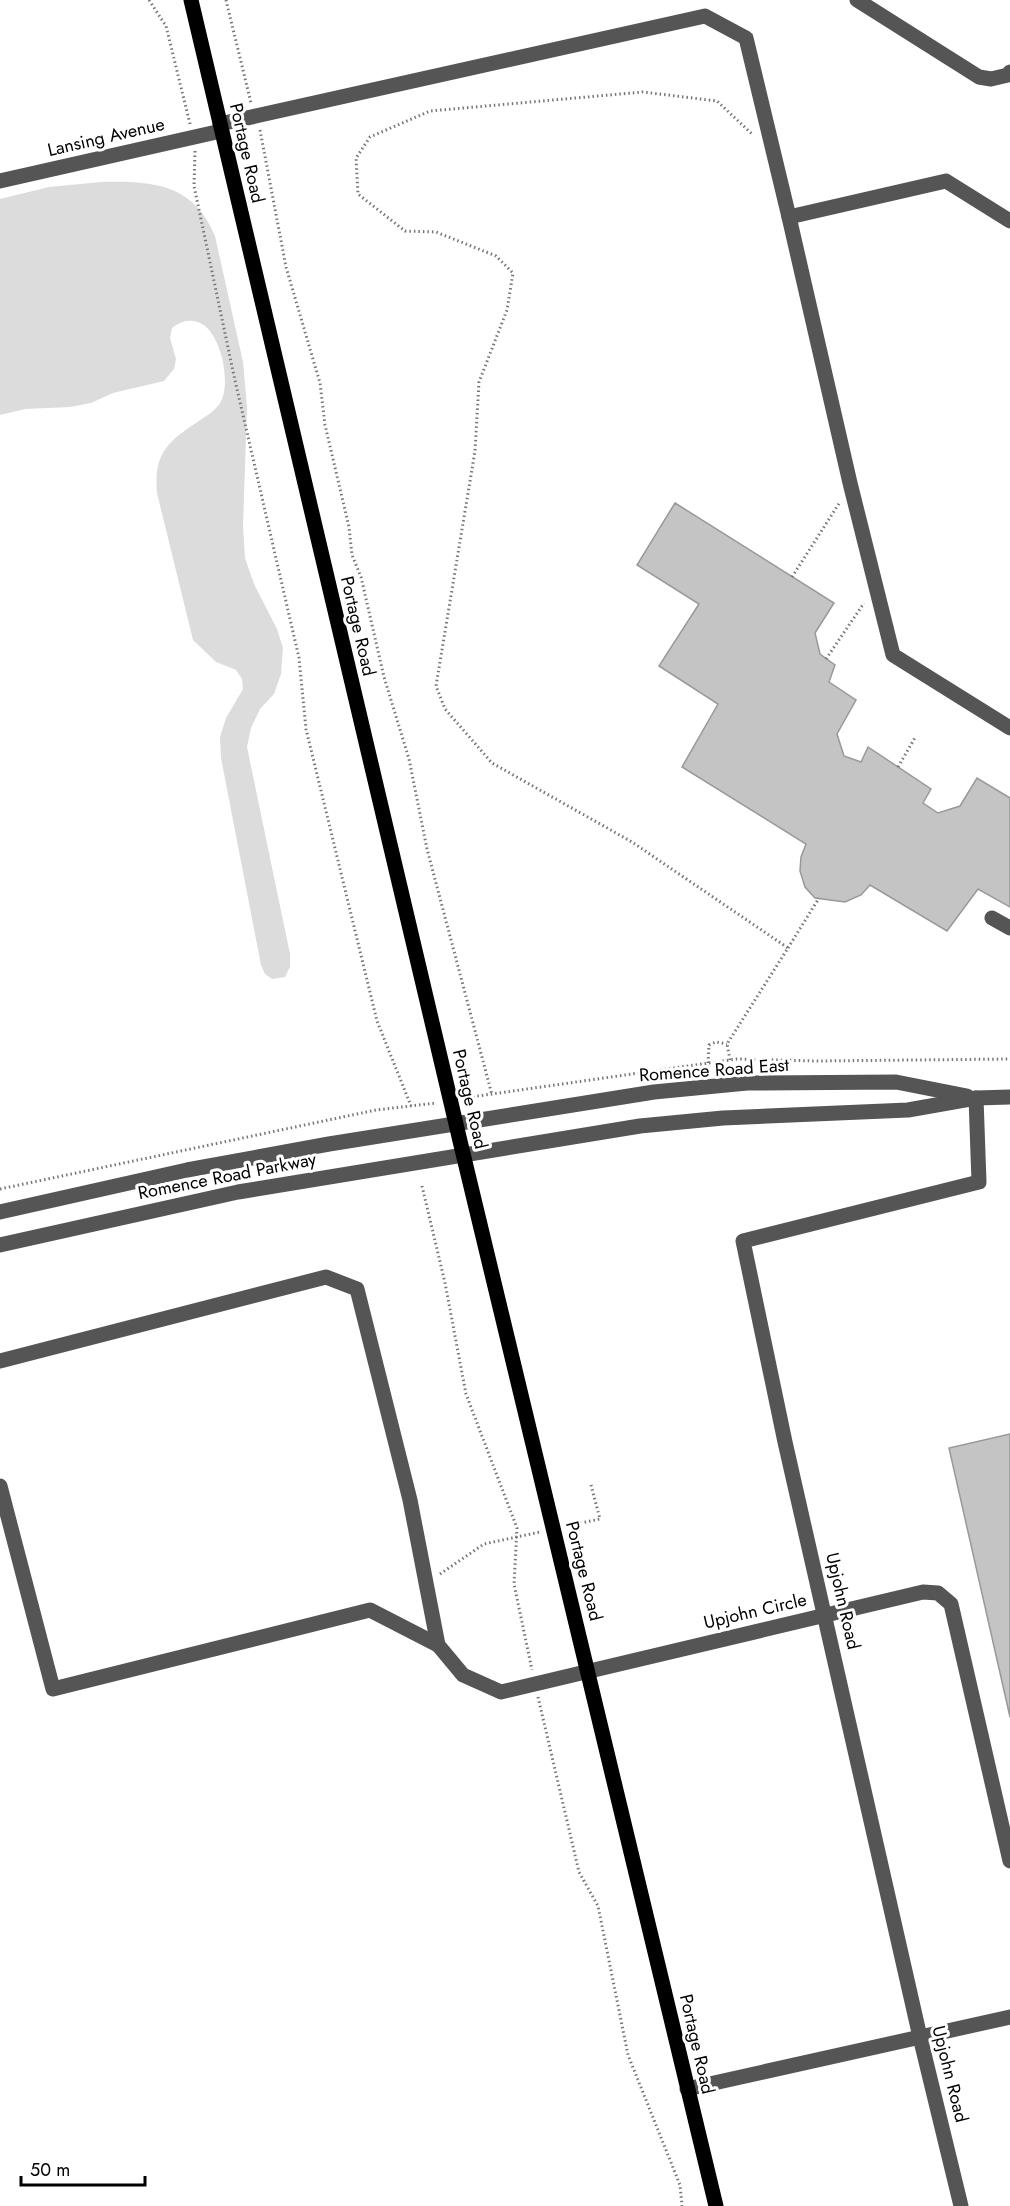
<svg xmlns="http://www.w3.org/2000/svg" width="1010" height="2206" viewBox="0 0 1010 2206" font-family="Jost,sans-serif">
  <rect width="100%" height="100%" fill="#fff"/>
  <path fill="#dcdcdc" d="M 101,182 C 152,181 193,183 215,236 L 243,362 L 247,407 L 243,527 L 245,558 L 254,584 L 277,629 L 283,648 L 281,674 L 274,694 L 260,709 L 251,728 L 247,747 L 290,954 L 290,967 L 285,977 L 272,979 L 265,974 L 261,965 L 221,758 L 220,737 L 226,718 L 243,689 L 242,679 L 236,670 L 216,662 L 193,640 L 157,493 C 154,456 165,443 196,423 C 203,418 212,413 218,406 C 233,389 222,335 202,324 C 191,318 181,321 172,328 L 170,338 L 176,359 L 174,369 L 164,381 L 113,393 L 91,403 L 70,407 L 25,409 L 0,415 L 0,199 L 49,187 Z"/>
  <g fill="#c4c4c4" stroke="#999" stroke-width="1.5">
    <polygon points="675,503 834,603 815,633 820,654 835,665 829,682 856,700 837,734 844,756 861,762 868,747 931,789 923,803 938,813 960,806 977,778 1010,798 1010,907 978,889 947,931 870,885 861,895 845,902 815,898 805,887 800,871 801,857 806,844 682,767 718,704 659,666 699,604 637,565"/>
    <polygon points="1010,1434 1010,1717 949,1448"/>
  </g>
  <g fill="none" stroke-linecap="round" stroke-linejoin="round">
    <g stroke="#777" stroke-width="3" stroke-dasharray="1.5 3" stroke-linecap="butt">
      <polyline points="149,0 166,26 190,124"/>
      <polyline points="226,0 251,103"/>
      <polyline points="260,130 286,267 320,383 325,425 349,527 352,555 361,577 384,677 409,759 427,849 492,1095"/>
      <polyline points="195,151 194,186 234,376 299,658 306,729 377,1021 411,1106"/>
      <polyline points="792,577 840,502"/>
      <polyline points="826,659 864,603"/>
      <polyline points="898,767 916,736"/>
      <polyline points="788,948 819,898"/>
      <polyline points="730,1060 727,1044 788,948 632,842 492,763 445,709 436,686 475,451 479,382 507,310 513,273 496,256 436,232 405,231 358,194 356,158 370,137 430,111 643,92 717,101 752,134"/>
      <polyline points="708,1063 709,1045 716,1042 727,1044"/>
      <polyline points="464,1098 737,1059 817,1061 1010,1059"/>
      <polyline points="422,1186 445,1283 466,1394 517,1528 514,1584 532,1670"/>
      <polyline points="0,1189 376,1110 436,1103"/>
      <polyline points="567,1526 600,1519 591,1485"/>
      <polyline points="440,1574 484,1544 540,1532"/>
      <polyline points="538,1697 579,1872 598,1906 628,2055 680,2185 682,2206"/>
    </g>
    <g stroke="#555" stroke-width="15">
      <polyline points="857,0 979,77 991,79 1008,75 1010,72"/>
      <polyline points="220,124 705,16 746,38 789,217 946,181 1010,221"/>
      <polyline points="0,181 221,131"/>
      <polyline points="789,217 850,483 893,655 1010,728"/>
      <polyline points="992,918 1010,928"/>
      <polyline points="0,1212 187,1170 329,1144 654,1092 747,1083 896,1082 967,1096"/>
      <polyline points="0,1245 238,1192 640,1126 723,1118 908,1110 976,1098 1010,1097"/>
      <polyline points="0,1361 326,1277 357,1289 410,1500 438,1645 463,1675 501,1692 923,1592 938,1593 951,1604 1010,1861"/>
      <polyline points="0,1486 53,1689 370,1610 438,1645"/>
      <polyline points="687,2089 1010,2017"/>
      <polyline points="961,2206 920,2037 785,1442 743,1241 979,1182 976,1098"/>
    </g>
    <polyline stroke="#000" stroke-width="15" points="191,0 460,1141 716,2206"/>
  </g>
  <g text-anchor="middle" stroke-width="6" stroke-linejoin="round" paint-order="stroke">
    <g font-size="18" fill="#000" stroke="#fff">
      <text transform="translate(106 137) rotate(-13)" y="6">Lansing Avenue</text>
      <text transform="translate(247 153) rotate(77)" y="6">Portage Road</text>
      <text transform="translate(358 626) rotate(77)" y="6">Portage Road</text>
      <text transform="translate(714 1070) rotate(-4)" y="6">Romence Road East</text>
      <text transform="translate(470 1099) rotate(77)" y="6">Portage Road</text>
      <text transform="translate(227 1176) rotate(-11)" y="6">Romence Road Parkway</text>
      <text transform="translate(584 1571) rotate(76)" y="6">Portage Road</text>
      <text transform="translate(843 1601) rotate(77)" y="6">Upjohn Road</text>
      <text transform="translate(755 1611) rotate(-13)" y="6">Upjohn Circle</text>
      <text transform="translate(697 2044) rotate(77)" y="6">Portage Road</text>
      <text transform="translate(950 2074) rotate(76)" y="6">Upjohn Road</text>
    </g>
  </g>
  <path d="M21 2176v9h124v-9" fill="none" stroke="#000000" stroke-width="3"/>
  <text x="30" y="2176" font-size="18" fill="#000000" stroke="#ffffff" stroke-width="4.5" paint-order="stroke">50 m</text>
</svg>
